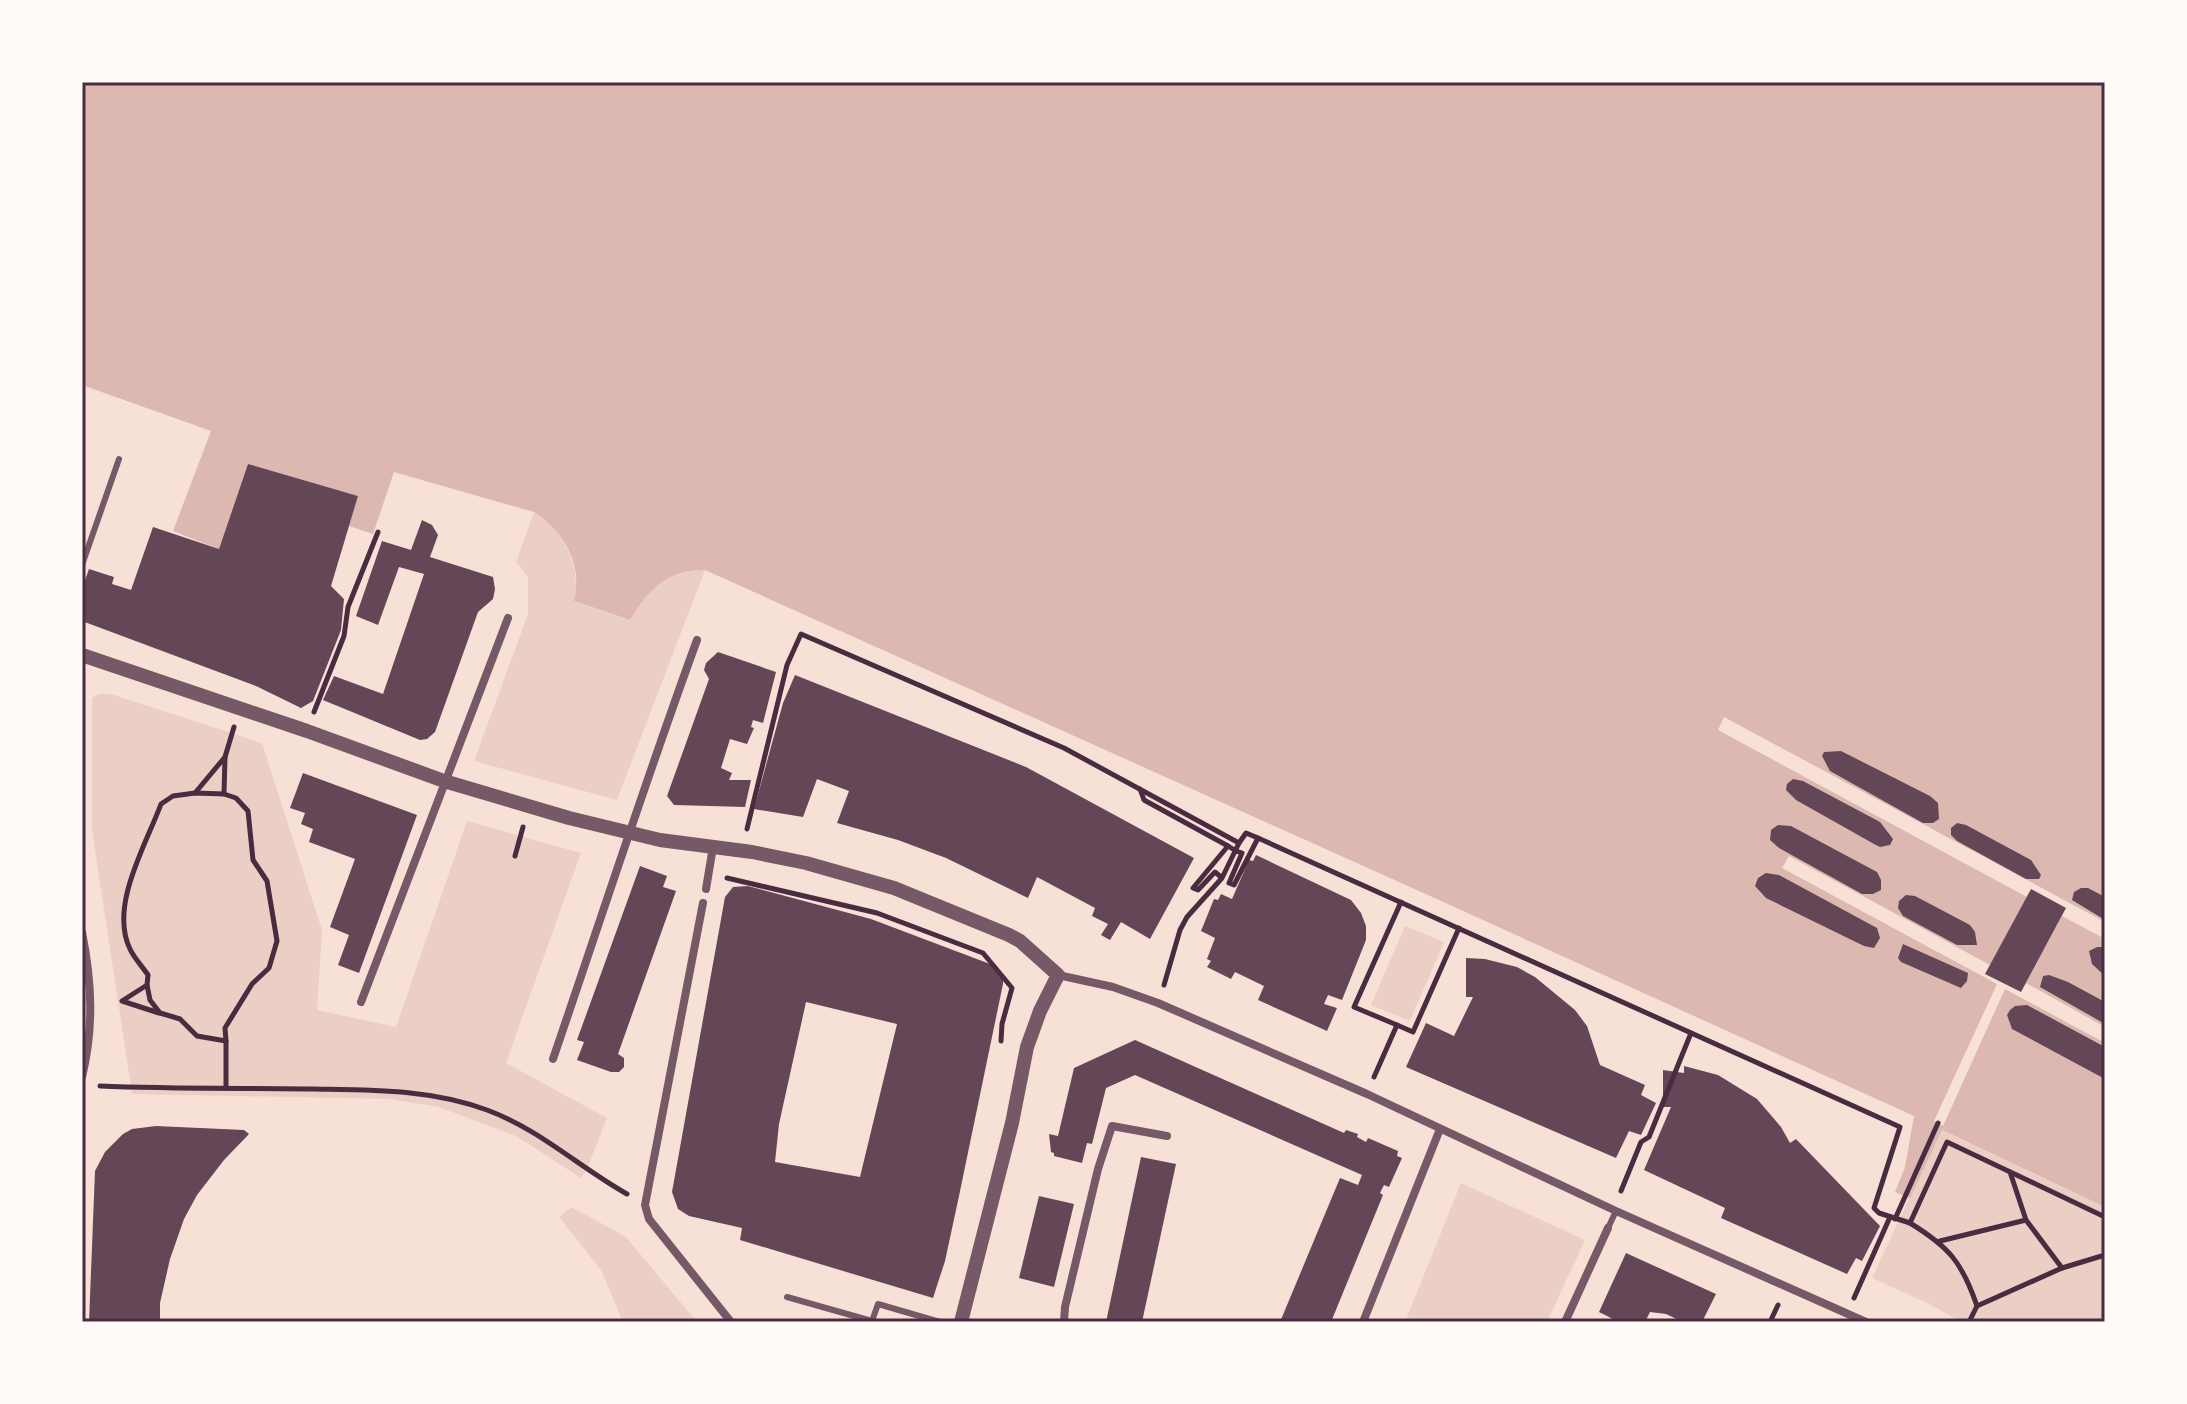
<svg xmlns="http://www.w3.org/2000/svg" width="2187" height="1404" viewBox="0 0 2187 1404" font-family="'Titillium Web',sans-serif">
  <rect width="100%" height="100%" fill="#f7e1d7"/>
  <g fill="#ebcfc5">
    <path d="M 534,512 C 566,534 580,563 575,602 L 630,620 C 648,590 668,569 705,570 L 617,800 L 474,761 L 528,614 L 528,577 L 516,562 Z"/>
    <polygon points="99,694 111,694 262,743 322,930 317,1010 396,1027 467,821 581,853 506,1063 607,1118 587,1169 581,1178 516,1136 439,1107 390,1099 132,1094 92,830 92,698"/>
    <polygon points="1405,926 1444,942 1410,1021 1371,1005"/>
    <polygon points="1941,1130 2105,1207 2105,1322 1962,1322 1927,1303 1872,1278"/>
    <polygon points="1461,1183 1585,1240 1547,1322 1405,1322"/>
    <polygon points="572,1207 626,1237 697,1322 623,1322 601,1270 559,1217"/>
  </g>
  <path fill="#dcb8b0" d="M 82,82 L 2105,82 L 2105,1207 L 1942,1130 L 1910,1198 L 1895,1192 L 1905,1167 L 1914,1116 L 1439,900 L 705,570 C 668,569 648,590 630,620 L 574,601 C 583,564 565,533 534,512 L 394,472 L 373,534 L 349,526 L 358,496 L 248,465 L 219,549 L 173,531 L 211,431 L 82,385 Z"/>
  <polygon fill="#f7e1d7" points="1724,717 2105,922 2105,939 2062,916 2026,983 2105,1027 2105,1043 2005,989 1943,1126 1934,1121 1997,984 1782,868 1789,856 1990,965 2027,897 1718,730"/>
  <g fill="#644757" fill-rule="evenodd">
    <polygon points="248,464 358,496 331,586 344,599 341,630 313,701 301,708 256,686 82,621 82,589 89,569 114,577 112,584 131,590 153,527 219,549"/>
    <polygon points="422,520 432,525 438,535 430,557 493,577 495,589 493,599 478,612 435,732 427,739 420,740 323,700 334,676 383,694 424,574 399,567 378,625 356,616 382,541 411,550"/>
    <polygon points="718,652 776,672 763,723 753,720 751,727 754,728 747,744 730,739 721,768 732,773 729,780 751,780 745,807 674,805 667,796 709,679 704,670 706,663"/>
    <polygon points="795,675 1026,767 1194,858 1150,939 1121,922 1110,940 1101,935 1108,924 1092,916 1095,908 1037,877 1028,898 946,858 898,840 837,823 849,791 817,779 803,817 754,809 783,703"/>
    <polygon points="1841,751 1930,796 1938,803 1939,819 1933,823 1923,823 1830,771 1822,756 1824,752"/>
    <polygon points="303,773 417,815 359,973 338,965 349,935 330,927 355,859 309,842 313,829 301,824 305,813 290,808"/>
    <polygon points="1793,779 1803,781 1880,822 1893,839 1890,845 1880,847 1874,844 1796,800 1786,790 1787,784"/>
    <polygon points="1957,823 1966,825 2031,860 2041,875 2039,879 2026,879 1957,841 1951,835 1951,828"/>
    <polygon points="1778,825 1791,826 1877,872 1881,880 1881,890 1873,894 1862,894 1779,848 1770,840 1771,830"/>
    <polygon points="1256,855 1351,900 1361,913 1366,926 1366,940 1342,1000 1328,995 1324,1004 1337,1008 1327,1031 1258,1000 1264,986 1235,972 1231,979 1207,967 1211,961 1207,959 1215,938 1201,931 1214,899 1218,900 1221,894 1232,899 1249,860 1253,861"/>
    <polygon points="640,866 667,876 663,887 676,891 618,1054 624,1058 624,1067 619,1072 611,1072 577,1060 584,1042 577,1040"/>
    <polygon points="1766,873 1779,875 1877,928 1880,938 1874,948 1864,946 1766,898 1755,886 1758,878"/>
    <path d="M 748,886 L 871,919 L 990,964 L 1003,975 L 1003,984 L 959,1196 L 945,1261 L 933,1298 L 740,1240 L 742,1228 L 689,1216 L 678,1209 L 672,1192 L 725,897 L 733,887 ZM 806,1002 L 897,1024 L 860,1177 L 775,1162 L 779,1124 Z"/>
    <polygon points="2081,888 2088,888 2105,897 2105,920 2072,900 2074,892"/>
    <polygon points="2031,889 2066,908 2021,992 1985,974"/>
    <polygon points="1906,895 1915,896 1970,925 1975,932 1977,945 1957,945 1903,916 1898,908 1899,901"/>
    <polygon points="1903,944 1968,973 1967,981 1961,988 1901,962 1898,958"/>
    <polygon points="2097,947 2105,947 2105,976 2092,964 2089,951"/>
    <polygon points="1466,958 1485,959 1517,967 1535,977 1575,1010 1587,1026 1600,1065 1645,1085 1641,1095 1656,1103 1641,1135 1629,1131 1616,1158 1406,1067 1426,1023 1454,1036 1473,997 1466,997"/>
    <polygon points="2049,975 2068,982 2105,1002 2105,1024 2040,987 2043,976"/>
    <polygon points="2027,1005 2105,1047 2105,1079 2012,1029 2007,1015 2010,1010 2015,1006"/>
    <polygon points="1135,1040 1344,1133 1346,1130 1358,1134 1357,1137 1366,1142 1368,1138 1398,1151 1397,1156 1402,1158 1389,1187 1384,1185 1380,1193 1383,1195 1331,1322 1280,1322 1340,1178 1358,1185 1362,1175 1135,1075 1106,1088 1092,1144 1087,1143 1082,1163 1054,1156 1054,1153 1051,1152 1049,1134 1058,1136 1074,1068"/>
    <polygon points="1684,1066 1718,1075 1757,1099 1781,1127 1790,1143 1796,1139 1880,1226 1862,1261 1856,1258 1847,1274 1721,1218 1725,1208 1644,1170 1671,1107 1663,1107 1663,1070 1684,1073"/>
    <polygon points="156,1126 244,1130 249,1134 224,1160 197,1195 184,1219 170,1259 160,1303 160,1322 89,1322 95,1171 105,1152 123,1134 132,1129"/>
    <polygon points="1141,1157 1176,1164 1142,1322 1106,1322"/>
    <polygon points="1039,1196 1074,1204 1054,1287 1019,1278"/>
    <polygon points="1626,1253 1716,1294 1702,1322 1683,1322 1666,1314 1650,1312 1645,1322 1619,1322 1599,1312"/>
  </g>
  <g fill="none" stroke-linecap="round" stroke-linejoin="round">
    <g stroke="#4a2c40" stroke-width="5">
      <polyline points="314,712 344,636 348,607 378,532"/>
      <polyline points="225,757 234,727"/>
      <polyline points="1140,789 1144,800 1228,846"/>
      <path d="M 195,793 L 224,794 L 236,798 L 248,811 L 253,860 L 267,881 L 277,941 L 269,968 L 252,984 L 225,1028 L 226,1041 L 197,1036 L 180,1019 L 160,1013 L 150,1000 L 147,985 L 148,975 C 142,966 134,958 130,949 C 109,906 146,845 161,804 L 173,796 Z"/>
      <polyline points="195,793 225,757 224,794"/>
      <polyline points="747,829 787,665 801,634 1064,748 1239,843 1246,833 1258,838 1900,1127 1874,1208 1879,1213 1910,1223 1947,1142 2105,1217"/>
      <polyline points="1236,851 1242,853 1229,883 1234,885 1258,838"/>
      <polyline points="515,856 523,827"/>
      <polyline points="1221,877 1215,872 1198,890 1193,888 1228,846 1236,851"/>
      <polyline points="727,878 877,913 983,953 1012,988 1002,1024 1001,1041"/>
      <polyline points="147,985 122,1001 159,1013"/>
      <polyline points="1164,985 1180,930 1187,917 1222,878 1239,843"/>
      <polyline points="1397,1025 1354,1007 1401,902"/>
      <polyline points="226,1041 226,1088"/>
      <polyline points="1374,1077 1397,1025 1413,1032 1459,928"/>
      <path d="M 100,1086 C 170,1089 242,1088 313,1089 C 372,1090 431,1089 487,1110 C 539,1129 579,1167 627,1194"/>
      <polyline points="2010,1172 2026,1220 2062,1268"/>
      <polyline points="1621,1191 1641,1142 1649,1137 1691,1033"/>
      <polyline points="1895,1219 1938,1123"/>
      <path d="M 1910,1223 C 1949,1247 1962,1262 1977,1306"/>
      <polyline points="1940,1241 2026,1220"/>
      <polyline points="1854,1298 1890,1217"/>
      <polyline points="1770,1322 1778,1305"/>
      <polyline points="1969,1322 1977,1306 2062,1268 2105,1255"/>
    </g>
    <g stroke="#755966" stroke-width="6">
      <polyline points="82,565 119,459"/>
      <polyline points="1608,1228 1616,1211"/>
      <polyline points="787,1297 872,1321 878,1304 940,1322"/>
    </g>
    <g stroke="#755966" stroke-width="8">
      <polyline points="706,889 713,847"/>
      <polyline points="703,903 645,1205 649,1219 731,1322"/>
      <path d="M 82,932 C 92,982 94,1028 82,1077"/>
      <polyline points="1058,975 1113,987 1158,1003 1367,1094 1616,1211 1866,1322"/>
      <polyline points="361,1002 508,618"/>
      <path d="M 553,1059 C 601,919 646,779 697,640"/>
      <polyline points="1064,1322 1065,1307 1098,1169 1112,1126 1167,1136"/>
      <polyline points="1363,1322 1440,1129"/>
      <polyline points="1565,1322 1608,1228"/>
    </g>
    <polyline stroke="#755966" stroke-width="14" points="82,655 307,731 444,781 569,818 660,840 752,852 806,863 894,888 1009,935 1020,941 1058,975 1040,1011 1027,1047 1012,1123 961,1322"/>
  </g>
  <rect width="2187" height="1404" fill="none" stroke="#fffaf5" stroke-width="168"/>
  <rect x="84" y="84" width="2019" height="1236" fill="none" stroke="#4a2c40" stroke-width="3"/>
</svg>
